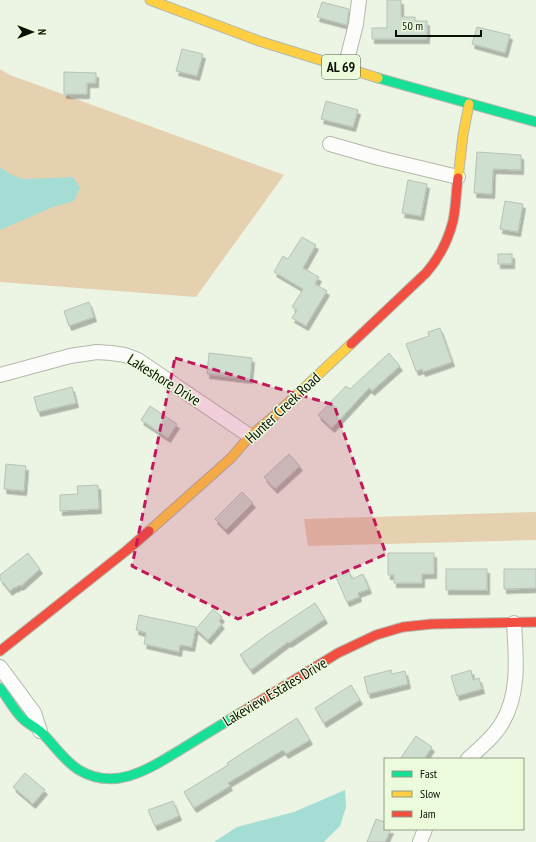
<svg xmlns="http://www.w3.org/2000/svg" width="536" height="842" viewBox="0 0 536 842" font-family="'PT Sans Narrow',sans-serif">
  <defs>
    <filter id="shadow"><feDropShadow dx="2.5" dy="4.5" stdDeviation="0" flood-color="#0004"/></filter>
  </defs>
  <rect width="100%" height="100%" fill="#ecf4e3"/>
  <g fill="#e5d1b0">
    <polygon points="0,69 10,75 284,175 196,297 0,282"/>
    <polygon points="536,512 536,540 308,546 304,519"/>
  </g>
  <g fill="#a4ddd4">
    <polygon points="0,167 10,174 23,179 73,177 80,188 74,201 53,207 0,230"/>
    <polygon points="345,790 346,807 340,826 324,842 214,842 237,827 294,812"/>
  </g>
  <g fill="#cedecf" stroke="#b8c2b6" filter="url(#shadow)">
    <polygon points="387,0 401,0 401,17 415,17 415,21 427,21 427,39 372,39 372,28 387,28"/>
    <polygon points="322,2 349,9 347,25 317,17"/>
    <polygon points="477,27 510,35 505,53 472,44"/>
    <polygon points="182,49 203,54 197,76 176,71"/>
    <polygon points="64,72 96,73 96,83 87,83 87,94 64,94"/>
    <polygon points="326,101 358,110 353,127 321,119"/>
    <polygon points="477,152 521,155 521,170 493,169 492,194 474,193"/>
    <polygon points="408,180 427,184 421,216 402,213"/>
    <polygon points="505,201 523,204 518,232 500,229"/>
    <polygon points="302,237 316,245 303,268 319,277 315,284 327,291 306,326 292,318 297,310 292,307 303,289 274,272 283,256 288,259"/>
    <rect x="498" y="254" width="14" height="10"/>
    <polygon points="89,302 94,317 69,326 64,311"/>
    <polygon points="440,328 452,362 423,372 422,369 416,371 406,344 429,336 428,332"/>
    <polygon points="209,353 252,358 250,379 207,374"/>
    <polygon points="389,353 400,366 372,391 369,388 332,428 318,415 346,386 350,389"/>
    <polygon points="72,387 76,403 38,412 34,397"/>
    <polygon points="150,406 177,424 168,438 141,420"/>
    <polygon points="289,454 300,466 275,489 264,477"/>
    <polygon points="6,464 26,466 24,491 4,489"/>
    <polygon points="98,485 99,509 60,511 60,495 78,494 77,486"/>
    <polygon points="242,492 253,503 226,530 215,519"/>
    <polygon points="28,553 40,569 21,586 20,585 15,588 15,587 10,591 0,579 0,575"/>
    <polygon points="388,553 434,553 434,574 422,574 422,583 394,583 394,575 388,575"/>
    <rect x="446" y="569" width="41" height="21"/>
    <polygon points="504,569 536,569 536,588 504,589"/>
    <polygon points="349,571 352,579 363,574 369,589 358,593 359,597 347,602 336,577"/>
    <polygon points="315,603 325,619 289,643 288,642 251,670 240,655 268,634"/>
    <polygon points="213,609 222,617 219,621 222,624 208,640 196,629"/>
    <polygon points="139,615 196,627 192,647 180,645 179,652 144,644 146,633 136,630"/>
    <polygon points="391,670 392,674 405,671 408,684 368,694 364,677"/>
    <polygon points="471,670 473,680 479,678 482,689 457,696 451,676"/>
    <polygon points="351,685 360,700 324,723 315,708"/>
    <polygon points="297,718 310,740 286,754 283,750 228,783 230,786 194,808 184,792 228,765 227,763"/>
    <polygon points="416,736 432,747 424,759 400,759"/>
    <polygon points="25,773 45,790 33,804 13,787"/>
    <polygon points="173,801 179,816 155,826 148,810"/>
    <polygon points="376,819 385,822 385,829 391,829 385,842 367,842"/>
  </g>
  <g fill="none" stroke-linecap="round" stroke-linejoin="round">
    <defs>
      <g id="street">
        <polyline points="345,68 356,24 359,0"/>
        <polyline points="330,144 379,158 458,177"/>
        <polyline points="0,375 70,356 97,352 111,353 125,355 138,360 250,436"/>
        <polyline points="0,667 34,713 40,731"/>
        <path d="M 468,759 C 480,748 494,737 502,723 C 520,693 516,657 514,623"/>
        <polyline points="420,842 425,829"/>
      </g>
      <g id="fast">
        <polyline points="378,78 536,122"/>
        <path d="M 0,688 C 8,698 14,711 24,720 C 30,725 37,728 43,734 C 55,746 64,761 79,770 C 117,793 153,766 185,747 C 204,735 223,724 242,712"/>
      </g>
      <g id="slow">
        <polyline points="150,0 259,41 378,78"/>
        <polyline points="458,178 463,135 469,104"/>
        <polyline points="149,531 231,458 250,436 273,417 351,344"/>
      </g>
      <g id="jam">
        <path d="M 351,344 L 426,273 C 439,258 448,241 453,221 C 456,207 456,192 458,178"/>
        <polyline points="0,651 126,551 149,531"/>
        <polyline points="242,712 338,653 376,635 403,627 432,624 536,622"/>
      </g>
    </defs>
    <use href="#street" stroke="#b3b9ab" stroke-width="16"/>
    <use href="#fast" stroke="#b3b9ab" stroke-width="11"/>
    <use href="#slow" stroke="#b3b9ab" stroke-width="11"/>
    <use href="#jam" stroke="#b3b9ab" stroke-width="11"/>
    <use href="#street" stroke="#fcfdfb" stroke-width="14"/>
    <use href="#fast" stroke="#16e098" stroke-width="9"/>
    <use href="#slow" stroke="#ffcf43" stroke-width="9"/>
    <use href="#jam" stroke="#f24e42" stroke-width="9"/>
  </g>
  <path fill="#c2185b" fill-opacity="0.2" stroke="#c2185b" stroke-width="3" stroke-dasharray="8 5" stroke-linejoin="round" d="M 175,358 L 334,405 L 386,554 L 238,619 L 132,566 Z"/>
  <g text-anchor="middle" stroke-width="3" stroke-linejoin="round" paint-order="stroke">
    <rect fill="#ecfbdc" stroke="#4e5646" stroke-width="1" x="322" y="55" width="38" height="24" rx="3"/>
    <g font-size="14" font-weight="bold" fill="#0b1006">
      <text x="341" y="72">AL 69</text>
    </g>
    <g font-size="15" fill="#0b1006" stroke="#ecfbdc">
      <text transform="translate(164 380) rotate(32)" y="5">Lakeshore Drive</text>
      <text transform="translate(283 408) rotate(-43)" y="5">Hunter Creek Road</text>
      <text transform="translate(275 692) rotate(-31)" y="5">Lakeview Estates Drive</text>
    </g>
  </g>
  <rect x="384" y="758" width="140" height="72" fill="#ecfbdc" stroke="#929d86"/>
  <rect x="392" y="771" width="20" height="6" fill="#16e098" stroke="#929d86"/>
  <text x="420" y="778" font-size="12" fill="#0b1006">Fast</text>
  <rect x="392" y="791" width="20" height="6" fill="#ffcf43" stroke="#929d86"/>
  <text x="420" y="798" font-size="12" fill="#0b1006">Slow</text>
  <rect x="392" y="811" width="20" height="6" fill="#f24e42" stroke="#929d86"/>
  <text x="420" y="818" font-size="12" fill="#0b1006">Jam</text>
  <g transform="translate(32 32) rotate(90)" stroke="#ecfbdc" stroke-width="3" paint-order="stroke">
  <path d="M0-3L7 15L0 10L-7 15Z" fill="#0b1006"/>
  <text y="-6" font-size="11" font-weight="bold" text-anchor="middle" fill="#0b1006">N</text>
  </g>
  <path d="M396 30v6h85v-6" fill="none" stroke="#0b1006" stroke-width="2"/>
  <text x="402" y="30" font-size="12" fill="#0b1006" stroke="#ecfbdc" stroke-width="3" paint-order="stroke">50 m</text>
</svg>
